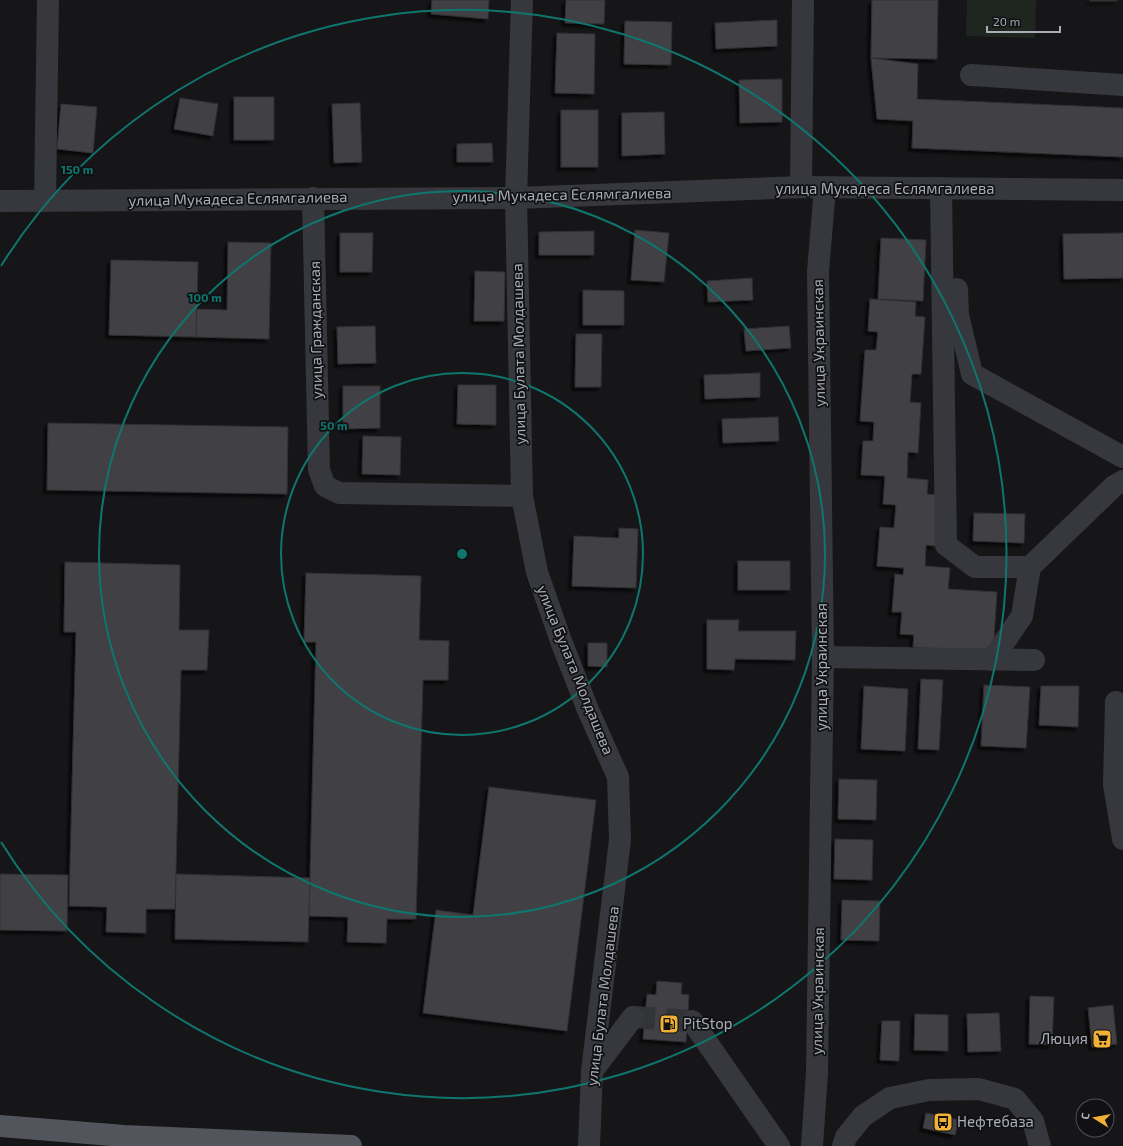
<svg xmlns="http://www.w3.org/2000/svg" width="1123" height="1146" viewBox="0 0 1123 1146" font-family="'Exo 2',sans-serif">
  <defs>
    <filter id="shadow"><feDropShadow dx="-3.5" dy="3.5" stdDeviation="1" flood-color="#0009"/></filter>
  </defs>
  <rect width="100%" height="100%" fill="#161618"/>
  <polygon fill="#1e261f" points="967,0 1036,0 1035,38 966,36"/>
  <g fill="#404145" stroke="#303034" filter="url(#shadow)">
    <polygon points="432,0 489,0 488,19 431,14"/>
    <polygon points="566,0 605,0 604,24 565,23"/>
    <polygon points="872,0 938,0 937,59 871,58"/>
    <rect x="1090" y="0" width="27" height="1"/>
    <polygon points="777,20 777,46 716,49 715,23"/>
    <polygon points="625,21 672,22 671,65 624,64"/>
    <polygon points="557,33 595,34 594,94 555,93"/>
    <polygon points="871,58 918,64 917,99 1123,108 1123,157 912,148 913,121 877,119"/>
    <polygon points="782,79 782,122 740,123 739,80"/>
    <rect x="234" y="97" width="40" height="43"/>
    <polygon points="180,98 218,104 213,136 174,129"/>
    <polygon points="360,103 362,162 334,163 332,104"/>
    <polygon points="61,104 97,107 93,153 57,149"/>
    <rect x="561" y="110" width="37" height="57"/>
    <polygon points="664,112 665,154 622,156 622,113"/>
    <polygon points="492,143 493,162 457,162 457,144"/>
    <polygon points="635,230 669,233 664,282 631,280"/>
    <polygon points="594,231 594,255 539,255 539,232"/>
    <polygon points="340,233 373,233 372,272 340,272"/>
    <polygon points="1123,233 1123,278 1064,279 1063,234"/>
    <polygon points="881,238 926,240 923,301 878,299"/>
    <polygon points="228,242 271,243 269,339 196,337 196,309 227,310"/>
    <polygon points="111,260 198,262 196,337 109,335"/>
    <polygon points="475,271 505,272 504,321 474,321"/>
    <polygon points="752,278 753,300 708,302 707,281"/>
    <polygon points="583,290 624,291 624,325 583,325"/>
    <polygon points="870,299 916,302 915,316 925,317 921,374 912,374 910,402 921,403 918,453 908,452 907,478 928,480 927,494 938,495 935,546 926,545 925,566 950,568 948,589 997,592 993,653 913,647 914,635 900,634 902,612 892,612 895,574 903,575 904,568 877,566 880,527 894,528 896,505 883,504 885,476 861,475 863,441 873,441 874,422 860,421 865,350 876,350 878,332 868,331"/>
    <polygon points="375,326 376,363 338,364 337,327"/>
    <polygon points="789,326 791,348 746,351 744,329"/>
    <polygon points="576,334 602,334 601,387 575,387"/>
    <polygon points="760,373 760,397 705,399 704,375"/>
    <polygon points="458,385 496,385 496,425 457,424"/>
    <polygon points="343,386 380,386 380,428 343,429"/>
    <polygon points="778,417 779,441 723,443 722,419"/>
    <polygon points="48,423 288,427 287,494 47,490"/>
    <polygon points="363,436 401,437 400,475 362,474"/>
    <polygon points="974,513 1025,514 1024,543 973,541"/>
    <polygon points="619,528 638,529 636,588 572,586 574,536 619,538"/>
    <rect x="738" y="561" width="52" height="29"/>
    <polygon points="65,562 180,565 179,630 209,630 207,670 181,670 175,909 146,909 146,933 106,932 107,907 69,906 76,632 64,632"/>
    <polygon points="306,573 421,576 419,640 449,641 448,680 423,680 416,919 387,919 386,943 347,942 348,917 309,916 316,642 304,642"/>
    <polygon points="707,620 739,620 738,631 796,631 795,660 735,659 734,670 707,669"/>
    <polygon points="588,643 607,643 607,667 588,666"/>
    <polygon points="921,679 943,680 939,750 918,749"/>
    <polygon points="984,685 1030,687 1026,748 981,746"/>
    <polygon points="864,686 908,689 905,751 861,749"/>
    <polygon points="1041,686 1079,686 1078,727 1039,725"/>
    <polygon points="839,779 877,780 876,820 838,819"/>
    <polygon points="489,787 596,800 567,1031 423,1013 436,910 473,915"/>
    <polygon points="835,839 873,840 872,880 834,879"/>
    <polygon points="0,874 68,875 67,931 0,930"/>
    <polygon points="176,874 310,878 308,942 175,939"/>
    <polygon points="842,900 880,901 879,941 841,940"/>
    <polygon points="657,981 682,983 681,994 689,995 686,1042 643,1039 647,994 656,995"/>
    <polygon points="1030,996 1054,997 1052,1045 1029,1044"/>
    <polygon points="1113,1005 1117,1044 1092,1047 1088,1008"/>
    <polygon points="999,1013 1001,1051 968,1052 967,1014"/>
    <polygon points="915,1014 948,1015 948,1051 914,1050"/>
    <polygon points="882,1021 900,1021 899,1061 880,1060"/>
    <polygon points="926,1113 959,1120 955,1135 923,1128"/>
  </g>
  <g fill="none" stroke-linecap="round" stroke-linejoin="round">
    <polyline stroke="#333438" stroke-width="22" stroke-dasharray="22 11" stroke-linecap="butt" points="633,1017 692,1021"/>
    <g stroke="#37383d" stroke-width="22">
      <polyline points="522,0 516,198 522,496 537,572 561,641 588,710 618,777 620,840 592,1071 589,1146"/>
      <polyline points="971,75 1123,85"/>
      <polyline points="801,187 803,0"/>
      <polyline points="941,188 946,545 975,567 1030,567 1114,486 1123,481"/>
      <polyline points="313,198 319,470 325,486 339,493 522,496"/>
      <polyline points="0,201 516,198 801,187 1123,190"/>
      <polyline points="45,201 48,0"/>
      <polyline points="957,289 958,315 972,374 1123,457"/>
      <polyline points="823,657 1034,660"/>
      <polyline points="992,660 1022,616 1030,567"/>
      <polyline points="1116,702 1114,785 1123,839"/>
      <polyline points="692,1021 779,1146"/>
      <polyline points="593,1070 633,1017"/>
      <polyline points="812,1146 817,1072 823,657 818,272 825,187"/>
      <polyline points="843,1146 846,1137 863,1116 890,1098 929,1090 979,1089 1015,1099 1033,1121 1040,1146"/>
    </g>
    <polyline stroke="#53555c" stroke-width="22" points="0,1126 124,1136 351,1146"/>
  </g>
  <g fill="none" stroke="#0f766e" stroke-width="2">
    <circle cx="462" cy="554" r="181"/>
    <circle cx="462" cy="554" r="363"/>
    <path d="M1 266A544 544 0 1 1 1 842"/>
  </g>
  <defs>
    <symbol id="fuel-square" viewBox="-11 -11 22 22"><rect x="-9" y="-9" width="18" height="18" rx="4" fill="#f2b134" stroke="#111113"/><path d="M-5.5-6h7V0h2V4h1.3V-2.5L3-4.5l.8-.8L6-3V5H2.5V1h-1V6h-7ZM-4.2-4.7v3.2H.2V-4.7Z" fill="#111"/></symbol>
    <symbol id="supermarket-square" viewBox="-11 -11 22 22"><rect x="-9" y="-9" width="18" height="18" rx="4" fill="#f2b134" stroke="#111113"/><path d="M-6-5.5h2.5l.6 2H6L4.5 2H-2.5L-4.4-4H-6ZM-1.5 3.2a1.3 1.3 0 1 0 .1 0ZM3 3.2a1.3 1.3 0 1 0 .1 0Z" fill="#111"/></symbol>
    <symbol id="bus-square" viewBox="-11 -11 22 22"><rect x="-9" y="-9" width="18" height="18" rx="4" fill="#f2b134" stroke="#111113"/><path d="M-5-6H5V4H4V6H2V4H-2V6H-4V4H-5ZM-3.5-4V0h7V-4ZM-3.5 1.2v1.5H-2V1.2ZM2 1.2v1.5H3.5V1.2Z" fill="#111"/></symbol>
  </defs>
  <g fill-rule="evenodd">
    <use href="#fuel-square" x="658" y="1013" width="22" height="22"/>
    <use href="#supermarket-square" x="1091" y="1028" width="22" height="22"/>
    <use href="#bus-square" x="932" y="1111" width="22" height="22"/>
  </g>
  <g text-anchor="middle" stroke-width="3.5" stroke-linejoin="round" paint-order="stroke">
    <g font-size="15" fill="#a8adb8" stroke="#111113">
      <text x="885" y="194">улица Мукадеса Еслямгалиева</text>
      <text transform="translate(562 195) rotate(-1)" y="5">улица Мукадеса Еслямгалиева</text>
      <text transform="translate(238 199) rotate(-1)" y="5">улица Мукадеса Еслямгалиева</text>
      <text transform="translate(316 330) rotate(-91)" y="5">улица Гражданская</text>
      <text transform="translate(819 343) rotate(-91)" y="5">улица Украинская</text>
      <text transform="translate(519 354) rotate(-91)" y="5">улица Булата Молдашева</text>
      <text transform="translate(822 667) rotate(-90)" y="5">улица Украинская</text>
      <text transform="translate(575 670) rotate(68)" y="5">улица Булата Молдашева</text>
      <text transform="translate(818 991) rotate(-89)" y="5">улица Украинская</text>
      <text transform="translate(603 996) rotate(-83)" y="5">улица Булата Молдашева</text>
    </g>
    <g font-size="15" fill="#a8adb8" stroke="#111113" text-anchor="start">
      <text x="683" y="1029">PitStop</text>
      <text x="1088" y="1044" text-anchor="end">Люция</text>
      <text x="957" y="1127">Нефтебаза</text>
    </g>
  </g>
  <circle cx="462" cy="554" r="6" fill="#0f766e" stroke="#111113" stroke-width="2"/>
  <g font-size="12" text-anchor="middle" font-weight="bold" fill="#0f766e" stroke="#111113" stroke-width="3.5" stroke-linejoin="round" paint-order="stroke">
    <text x="77" y="174">150 m</text>
    <text x="205" y="302">100 m</text>
    <text x="334" y="430">50 m</text>
  </g>
  <g transform="translate(1095 1118) rotate(281)"><circle r="19" fill="#111113" stroke="#4d4f55"/>
  <path d="M0-3L7 15L0 10L-7 15Z" fill="#f2b134"/>
  <text y="-6" font-size="11" font-weight="bold" text-anchor="middle" fill="#a8adb8">С</text>
  </g>
  <path d="M987 26v6h73v-6" fill="none" stroke="#a8adb8" stroke-width="2"/>
  <text x="993" y="26" font-size="12" fill="#a8adb8" stroke="#111113" stroke-width="3" paint-order="stroke">20 m</text>
</svg>
